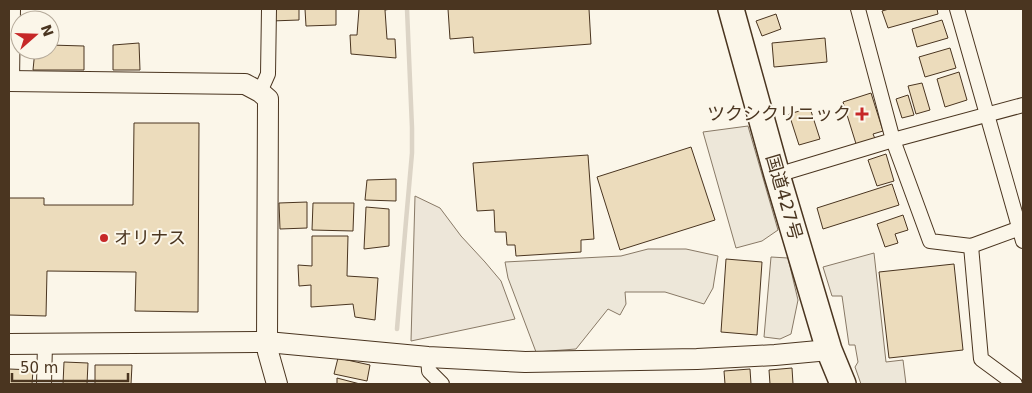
<svg xmlns="http://www.w3.org/2000/svg" width="1032" height="393" viewBox="0 0 1032 393" font-family="'DejaVu Sans','Noto Sans JP',sans-serif">
  <rect width="100%" height="100%" fill="#fbf6e9"/>
  <polygon fill="#ede6d9" stroke="#887966" points="415,196 440,208 461,236 485,262 501,281 515,319 411,341"/>
  <g fill="#ede7d9" stroke="#887966">
    <polygon points="748,126 778,230 762,241 736,248 703,132"/>
    <polygon points="648,249 686,249 718,256 713,288 704,304 665,292 625,292 626,304 620,315 608,309 576,349 536,352 508,278 505,262 621,256"/>
    <polygon points="874,253 886,362 903,360 906,384 861,384 855,367 858,362 855,345 849,345 842,296 832,296 823,267"/>
    <polygon points="771,257 788,258 798,300 791,334 780,339 764,337"/>
  </g>
  <g fill="none" stroke-linecap="round" stroke-linejoin="round">
    <polyline stroke="#dcd4c6" stroke-width="4.5" points="397,329 406,221 412,153 412,128 407,9"/>
  </g>
  <g fill="#ecdcbc" stroke="#4a3520">
    <polygon points="272,9 299,9 299,20 271,21"/>
    <polygon points="305,9 336,9 336,25 306,26"/>
    <polygon points="359,9 391,9 385,10 387,39 395,39 396,58 351,54 350,35 357,35"/>
    <polygon points="448,9 589,9 591,44 474,53 473,37 450,39"/>
    <polygon points="889,9 937,9 938,14 888,28 882,11"/>
    <polygon points="776,14 781,29 762,36 756,21"/>
    <polygon points="942,20 948,38 917,47 912,29"/>
    <polygon points="825,38 827,62 774,67 772,43"/>
    <polygon points="139,43 140,70 113,70 113,45"/>
    <polygon points="50,45 84,46 84,70 33,70 35,50 50,50"/>
    <polygon points="950,48 956,68 925,77 919,57"/>
    <polygon points="959,72 967,100 945,107 937,79"/>
    <polygon points="922,83 930,110 916,114 908,86"/>
    <polygon points="871,93 883,131 873,134 876,141 857,147 843,102"/>
    <polygon points="908,95 914,115 902,118 896,99"/>
    <polygon points="810,108 820,139 799,145 789,114"/>
    <polygon points="134,123 199,123 198,312 135,311 136,272 47,271 46,316 9,315 9,198 44,198 44,205 133,205"/>
    <polygon points="691,147 715,220 620,250 597,177"/>
    <polygon points="886,154 894,181 877,186 868,160"/>
    <polygon points="588,155 594,239 581,240 581,252 516,256 515,245 507,245 506,232 495,232 494,210 477,211 473,163"/>
    <polygon points="396,179 396,201 365,200 367,180"/>
    <polygon points="892,184 899,205 823,229 817,208"/>
    <polygon points="307,202 307,228 280,229 279,203"/>
    <polygon points="313,203 354,203 353,231 312,230"/>
    <polygon points="366,207 389,209 389,246 364,249"/>
    <polygon points="903,215 908,230 895,234 898,243 885,247 877,224"/>
    <polygon points="312,236 348,236 347,276 378,278 375,320 355,317 353,304 311,307 311,285 299,286 298,265 312,266"/>
    <polygon points="726,259 762,262 757,335 721,332"/>
    <polygon points="954,264 963,350 889,358 879,272"/>
    <polygon points="338,358 370,365 367,381 334,374"/>
    <polygon points="64,362 88,363 87,384 63,384"/>
    <polygon points="95,365 132,365 131,384 95,384"/>
    <polygon points="792,368 793,384 770,384 769,370"/>
    <polygon points="9,369 33,370 32,384 9,384"/>
    <polygon points="750,369 751,384 725,384 724,371"/>
    <polygon points="337,378 360,384 337,384"/>
  </g>
  <g fill="none" stroke-linecap="round" stroke-linejoin="round">
    <defs>
      <g id="street">
        <polyline points="858,9 893,140 930,241 971,246 1020,228"/>
        <polyline points="957,9 1023,241"/>
        <polyline points="260,92 268,74 269,9"/>
        <polyline points="777,175 893,140 1023,105"/>
        <polyline points="971,246 981,359 1015,384"/>
        <polyline points="428,357 429,371 442,384"/>
        <polyline points="44,384 45,344"/>
      </g>
      <g id="secondary">
        <polyline points="9,81 245,84 260,92 268,99 267,342 268,352 277,384"/>
        <polyline points="9,81 10,9"/>
        <polyline points="9,344 267,342 428,357 525,362 697,359 775,355 829,350"/>
      </g>
      <polyline id="highway" points="731,9 777,175 829,350 843,384"/>
    </defs>
    <use href="#street" stroke="#4a3520" stroke-width="16"/>
    <use href="#secondary" stroke="#4a3520" stroke-width="22"/>
    <use href="#highway" stroke="#4a3520" stroke-width="28"/>
    <use href="#street" stroke="#fbf6e9" stroke-width="14"/>
    <use href="#secondary" stroke="#fbf6e9" stroke-width="20"/>
    <use href="#highway" stroke="#fbf6e9" stroke-width="25"/>
  </g>
  <g fill="#c62828" stroke="#fbf6e9" stroke-width="2">
    <path d="M859.5 106.5h5v5h5v5h-5v5h-5v-5h-5v-5h5z"/>
    <circle cx="104" cy="238" r="5"/>
  </g>
  <g text-anchor="middle" stroke-width="4" stroke-linejoin="round" paint-order="stroke">
    <g font-size="18" fill="#4a3520" stroke="#fbf6e9" text-anchor="end">
      <text x="851" y="120">ツクシクリニック</text>
      <text x="114" y="244" text-anchor="start">オリナス</text>
    </g>
    <g font-size="18" fill="#4a3520" stroke="#fbf6e9">
      <text transform="translate(784 197) rotate(74)" y="6">国道427号</text>
    </g>
  </g>
  <rect width="1032" height="393" fill="none" stroke="#4a3520" stroke-width="20"/>
  <g transform="translate(35 35) rotate(70)"><circle r="24" fill="#fbf6e9" stroke="#b4a999"/>
  <path d="M0-4L9 19L0 12L-9 19Z" fill="#c62828"/>
  <text y="-8" font-size="14" font-weight="bold" text-anchor="middle" fill="#4a3520">N</text>
  </g>
  <path d="M12 373v8h116v-8" fill="none" stroke="#4a3520" stroke-width="2.5"/>
  <text x="20" y="373" font-size="15" fill="#4a3520" stroke="#fbf6e9" stroke-width="4" paint-order="stroke">50 m</text>
</svg>
